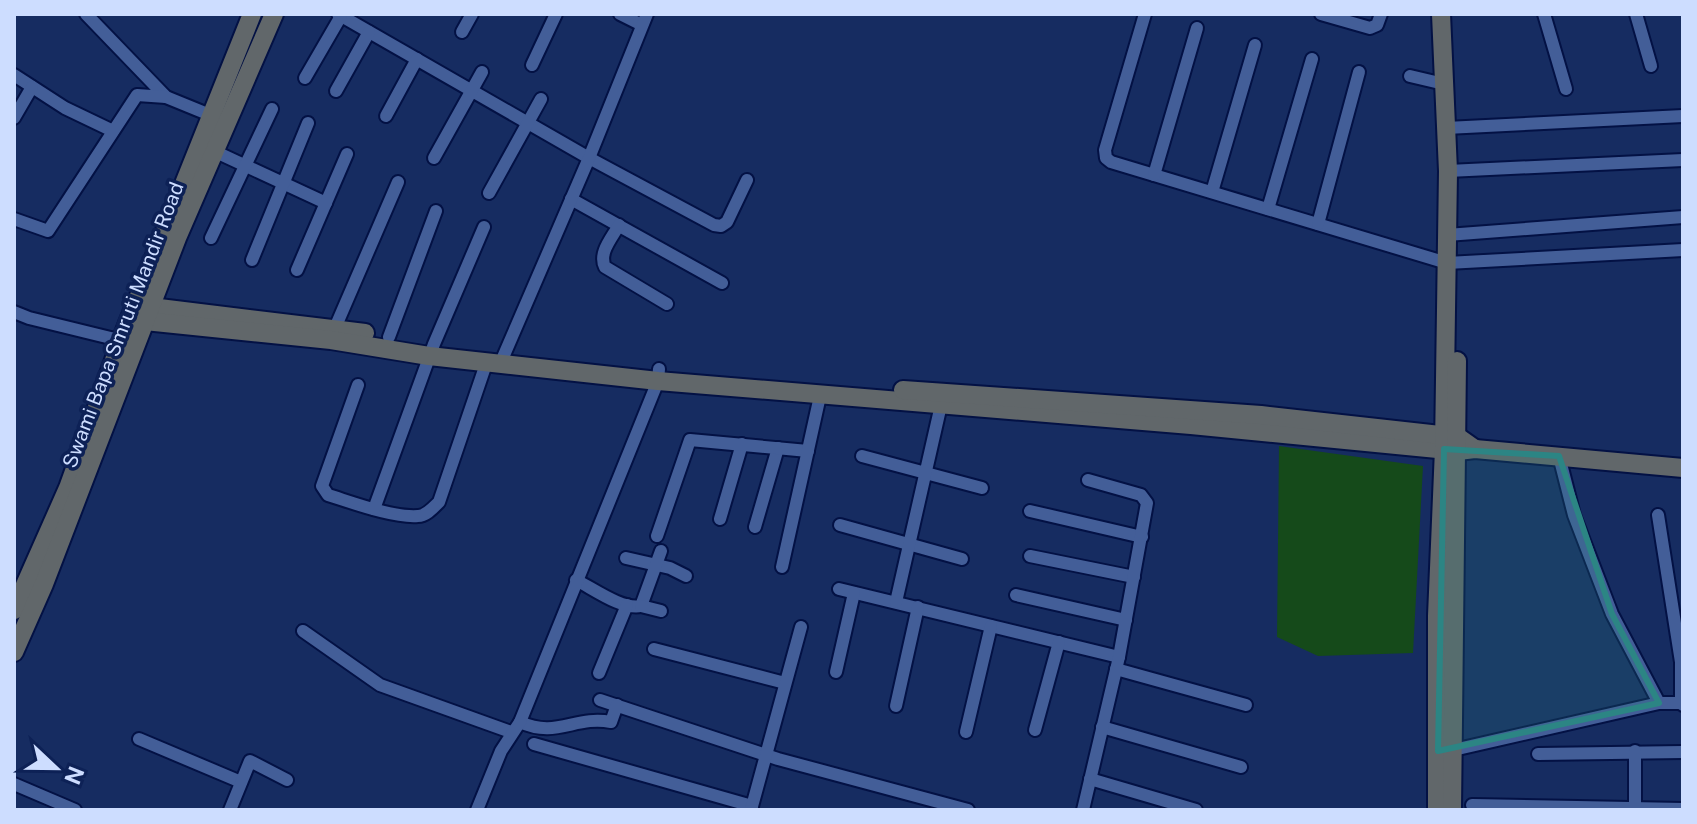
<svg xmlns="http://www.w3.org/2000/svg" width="1697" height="824" viewBox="0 0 1697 824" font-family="'Public Sans',sans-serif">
  <rect width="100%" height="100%" fill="#162c61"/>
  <polygon fill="#154a1a" points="1279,446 1423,466 1413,653 1318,656 1277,637"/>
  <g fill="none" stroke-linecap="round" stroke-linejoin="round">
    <defs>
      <g id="street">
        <polyline points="86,14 166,97"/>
        <polyline points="338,14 589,158 714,225 721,226 727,222 747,180"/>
        <polyline points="620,14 642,25"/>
        <polyline points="1145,14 1105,150 1106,158 1111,162 1447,263 1683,250"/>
        <polyline points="1321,14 1370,28 1377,25 1381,14"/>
        <polyline points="1544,14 1566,89"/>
        <polyline points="1636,14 1651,66"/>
        <polyline points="462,32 472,14"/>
        <polyline points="532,65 556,14"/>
        <polyline points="14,75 65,108 113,131"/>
        <polyline points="1410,76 1444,84"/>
        <polyline points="305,78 341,16"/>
        <polyline points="336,91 369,32"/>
        <polyline points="386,116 417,59"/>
        <polyline points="14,118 32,87"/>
        <polyline points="1446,128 1683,116"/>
        <polyline points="216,152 326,203"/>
        <polyline points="434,158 482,72"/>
        <polyline points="1448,171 1683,160"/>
        <polyline points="1154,175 1197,28"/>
        <polyline points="1212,192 1255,45"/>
        <polyline points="489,193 541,99"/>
        <polyline points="571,199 722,283"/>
        <polyline points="1268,209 1312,59"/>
        <polyline points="14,219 48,231 137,95 166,97 215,117"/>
        <polyline points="1318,224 1359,72"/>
        <path d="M 619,225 C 612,238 598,253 605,267 L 667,304"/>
        <polyline points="1447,235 1683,217"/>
        <polyline points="211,238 272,109"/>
        <polyline points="252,260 308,123"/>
        <polyline points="297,270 347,154"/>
        <polyline points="14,312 29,318 127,342"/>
        <polyline points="335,328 398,182"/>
        <polyline points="389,337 436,211"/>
        <polyline points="501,362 589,158 647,14"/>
        <path d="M 358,385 L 322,486 L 328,495 C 351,502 393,518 418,516 C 426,516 433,508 439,502 L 487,361"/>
        <polyline points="862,456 982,488"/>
        <polyline points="1559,456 1574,515 1612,614 1659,703"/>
        <polyline points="374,509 434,344 484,227"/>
        <polyline points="1030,511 1142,537"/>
        <polyline points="1658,515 1681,662 1681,703"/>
        <polyline points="720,519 742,444"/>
        <polyline points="840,525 962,559"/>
        <polyline points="755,527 778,448"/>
        <polyline points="657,536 690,440 808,451"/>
        <polyline points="1030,556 1134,577"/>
        <polyline points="626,558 670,568 686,576"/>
        <polyline points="782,567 820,396"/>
        <path d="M 576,580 C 594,589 622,610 641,606 L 661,551"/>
        <polyline points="839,589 1119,657"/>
        <polyline points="1016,595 1126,620"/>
        <polyline points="896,602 941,405"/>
        <polyline points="641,606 661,611"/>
        <polyline points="303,631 380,685 511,732"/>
        <polyline points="654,649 785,683"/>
        <polyline points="1116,669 1246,705"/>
        <polyline points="836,672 854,593"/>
        <polyline points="599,673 627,605"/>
        <polyline points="600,700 778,759 968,810"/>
        <polyline points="896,706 918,607"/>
        <path d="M 520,722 C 557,739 575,715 611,722 L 617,705"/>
        <polyline points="1102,727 1241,767"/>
        <polyline points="1035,730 1059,642"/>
        <polyline points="966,732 991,626"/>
        <polyline points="139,739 241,782"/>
        <polyline points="534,744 752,806"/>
        <polyline points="1449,751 1659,703 1681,703 1683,705"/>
        <polyline points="1538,754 1683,752"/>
        <polyline points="1090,779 1196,810"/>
        <polyline points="14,784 75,810"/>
        <polyline points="1472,805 1683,809"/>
        <polyline points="230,810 250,761 287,780"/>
        <polyline points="477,810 501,751 520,722 658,381 659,369"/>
        <polyline points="751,810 801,627"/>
        <polyline points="1083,810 1119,657 1147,503 1141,495 1088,480"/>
        <polyline points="1635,810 1635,751"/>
      </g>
      <g id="secondary">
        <polyline points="151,307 365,333"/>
        <polyline points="145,321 331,340 429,356 658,381 1191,425 1458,451 1475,449 1683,468"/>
        <polyline points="903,390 1261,415 1458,437 1475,449"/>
        <polyline points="14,610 68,488 121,341 252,14"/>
        <polyline points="14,652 44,584 177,238 274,14"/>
        <polyline points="1437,810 1437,616 1444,449 1448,171 1441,14"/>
        <polyline points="1452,810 1457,361"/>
      </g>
    </defs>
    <use href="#street" stroke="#031144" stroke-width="16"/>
    <use href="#secondary" stroke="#031144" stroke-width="22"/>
    <use href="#street" stroke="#435e98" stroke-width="12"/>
    <use href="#secondary" stroke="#61676a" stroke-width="18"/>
  </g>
  <path fill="#2c8584" fill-opacity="0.2" stroke="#2c8584" stroke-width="6" stroke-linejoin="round" d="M 1444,449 L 1559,456 L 1612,614 L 1659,703 L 1438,751 Z"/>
  <g text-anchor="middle" stroke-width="7" stroke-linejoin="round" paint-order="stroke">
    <g font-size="20" fill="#cdddff" stroke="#0d2156">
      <text transform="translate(123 325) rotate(-69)" y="7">Swami Bapa Smruti Mandir Road</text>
    </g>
  </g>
  <rect width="1697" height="824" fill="none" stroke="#cdddff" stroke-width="32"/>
  <g transform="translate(56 768) rotate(112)" stroke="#0d2156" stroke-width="6" paint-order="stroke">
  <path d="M0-6L14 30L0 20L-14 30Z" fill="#cdddff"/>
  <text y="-12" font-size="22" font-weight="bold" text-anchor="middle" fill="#cdddff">N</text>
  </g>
</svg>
